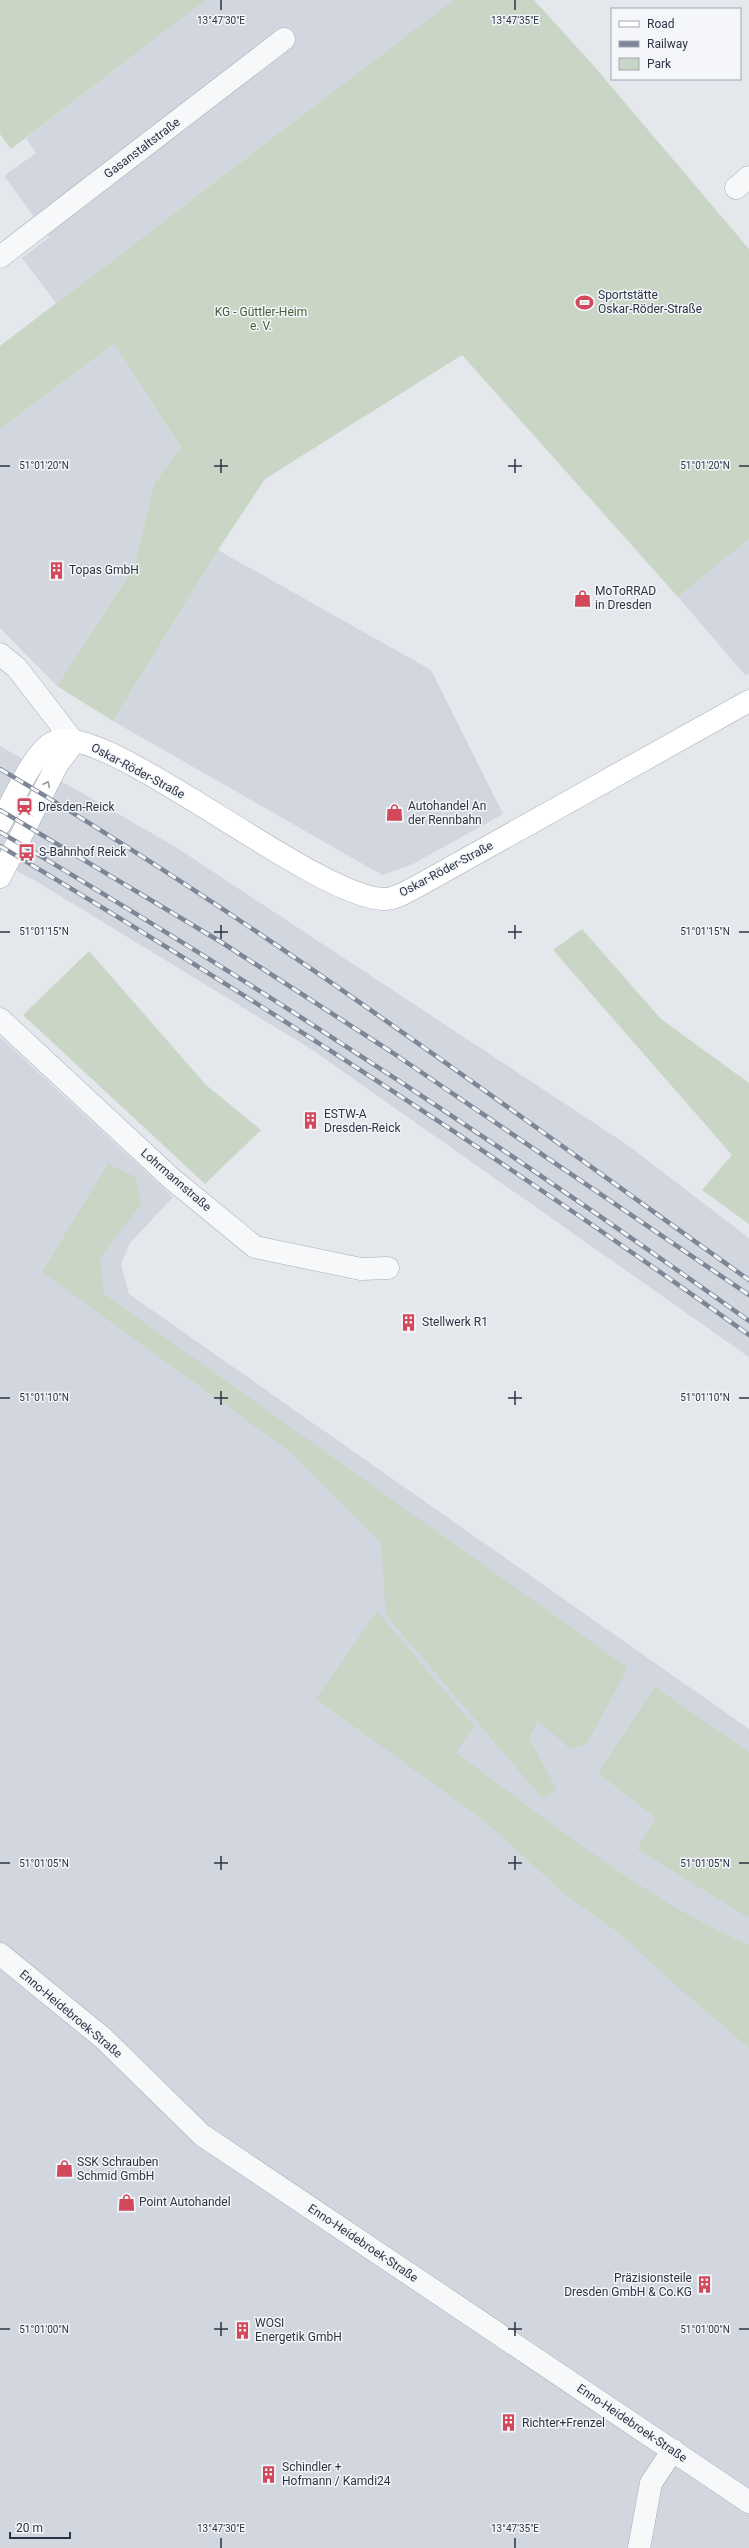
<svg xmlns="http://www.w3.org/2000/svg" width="749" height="2548" viewBox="0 0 749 2548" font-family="Roboto,sans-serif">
  <rect width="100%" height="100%" fill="#e4e7ec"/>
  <g fill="#d2d6de">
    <polygon points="206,0 453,0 56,303 22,258 49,237 4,176 36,153 26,138"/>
    <polygon points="114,344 181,447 154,484 134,567 57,686 0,628 0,429"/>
    <polygon points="749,539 749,674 746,676 678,597"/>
    <polygon points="218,550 431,670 503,814 411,865 382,875 113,721"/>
    <polygon points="0,746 174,846 626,1144 749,1238 749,1357 311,1049 34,880 0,862"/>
    <polygon points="0,1037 173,1197 130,1243 121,1264 129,1294 749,1729 749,2548 0,2548"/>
  </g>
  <g fill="#c9d6c5">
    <polygon points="0,0 206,0 11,149 0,134"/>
    <polygon points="453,0 534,0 593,65 749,249 749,539 678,597 462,355 265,479 218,550 113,721 57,686 134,567 154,484 181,447 114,344 0,429 0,346"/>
    <polygon points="582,929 661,1019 749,1083 749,1224 702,1190 732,1155 553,950"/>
    <polygon points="89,951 206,1085 261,1130 205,1184 23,1015"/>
    <polygon points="108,1164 136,1177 141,1205 100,1258 104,1294 628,1668 587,1743 570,1749 538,1720 529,1738 557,1790 542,1798 386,1615 381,1543 290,1452 42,1272"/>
    <path d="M 377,1611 L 474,1726 L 456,1753 C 549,1820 643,1899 749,1945 L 749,2048 L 666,1977 L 623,1936 L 566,1895 L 482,1819 L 316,1699 Z"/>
    <polygon points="655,1687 749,1752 749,1918 637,1849 656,1818 598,1773"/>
  </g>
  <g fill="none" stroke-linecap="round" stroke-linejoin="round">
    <defs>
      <g id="street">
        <polyline points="736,188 749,177"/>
        <polyline points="0,257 284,39"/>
        <polyline points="0,654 17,668 74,742"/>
        <polyline points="0,1019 172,1179 255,1247 361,1269 388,1268"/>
        <polyline points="0,1954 103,2038 202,2135 749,2502"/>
        <polyline points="639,2548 651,2483 673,2450"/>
      </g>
      <g id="secondary">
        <path d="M 0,824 C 11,805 34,750 54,742 C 105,720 309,894 382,899 C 394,900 406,892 416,887 L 749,701"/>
        <polyline points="0,877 57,765 74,742"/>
      </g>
    </defs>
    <use href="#street" stroke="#a9aeb7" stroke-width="23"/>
    <use href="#secondary" stroke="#a9aeb7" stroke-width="23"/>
    <use href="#street" stroke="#f7f8fa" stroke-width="22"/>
    <use href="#secondary" stroke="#fff" stroke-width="22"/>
    <defs>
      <g id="rail">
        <path d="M 0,769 C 261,923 503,1105 749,1280"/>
        <polyline points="0,810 221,942 390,1051 749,1295"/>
        <path d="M 0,832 C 257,984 506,1147 749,1321"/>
        <path d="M 0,846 C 257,999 506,1161 749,1335"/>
      </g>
    </defs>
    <use href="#rail" stroke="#7d8696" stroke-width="4.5"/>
    <use href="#rail" stroke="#f4f6f9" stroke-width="3" stroke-dasharray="9" stroke-linecap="butt"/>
  </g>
  <defs><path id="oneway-chevron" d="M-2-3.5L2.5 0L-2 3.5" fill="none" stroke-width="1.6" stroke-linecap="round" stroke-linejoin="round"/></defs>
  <use stroke="#959aa2" href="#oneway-chevron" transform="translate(47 784) rotate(-63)"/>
  <path fill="none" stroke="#2b3445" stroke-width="1.5" d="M 221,0 L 221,10M 515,0 L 515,10M 221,459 L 221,473M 515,459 L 515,473M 0,466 L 10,466M 214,466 L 228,466M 508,466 L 522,466M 739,466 L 749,466M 221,925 L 221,939M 515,925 L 515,939M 0,932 L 10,932M 214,932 L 228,932M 508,932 L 522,932M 739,932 L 749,932M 221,1391 L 221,1405M 515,1391 L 515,1405M 0,1398 L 10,1398M 214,1398 L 228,1398M 508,1398 L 522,1398M 739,1398 L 749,1398M 221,1856 L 221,1870M 515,1856 L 515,1870M 0,1863 L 10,1863M 214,1863 L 228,1863M 508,1863 L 522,1863M 739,1863 L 749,1863M 221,2322 L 221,2336M 515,2322 L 515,2336M 0,2329 L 10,2329M 214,2329 L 228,2329M 508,2329 L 522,2329M 739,2329 L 749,2329M 221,2538 L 221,2548M 515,2538 L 515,2548"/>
  <defs>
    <symbol id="stadium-bare" viewBox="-9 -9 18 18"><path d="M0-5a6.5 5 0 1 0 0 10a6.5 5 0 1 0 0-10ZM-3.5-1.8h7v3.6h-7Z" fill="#d1495b" stroke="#f4f6f9" stroke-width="2.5" paint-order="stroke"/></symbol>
    <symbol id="building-bare" viewBox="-9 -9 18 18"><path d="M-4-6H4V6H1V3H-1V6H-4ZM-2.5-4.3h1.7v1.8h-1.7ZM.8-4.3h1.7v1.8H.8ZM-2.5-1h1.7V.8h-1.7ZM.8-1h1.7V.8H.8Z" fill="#d1495b" stroke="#f4f6f9" stroke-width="2.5" paint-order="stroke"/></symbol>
    <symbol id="shop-bare" viewBox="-9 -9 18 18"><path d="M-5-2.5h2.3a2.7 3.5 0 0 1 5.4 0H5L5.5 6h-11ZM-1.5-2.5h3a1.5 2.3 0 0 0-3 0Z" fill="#d1495b" stroke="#f4f6f9" stroke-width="2.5" paint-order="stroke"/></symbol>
    <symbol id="station-bare" viewBox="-9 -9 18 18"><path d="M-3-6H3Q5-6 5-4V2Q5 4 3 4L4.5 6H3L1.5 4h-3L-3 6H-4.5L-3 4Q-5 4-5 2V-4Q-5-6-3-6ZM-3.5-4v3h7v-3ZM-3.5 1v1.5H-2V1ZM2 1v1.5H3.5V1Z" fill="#d1495b" stroke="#f4f6f9" stroke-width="2.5" paint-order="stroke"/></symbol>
    <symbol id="bus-bare" viewBox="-9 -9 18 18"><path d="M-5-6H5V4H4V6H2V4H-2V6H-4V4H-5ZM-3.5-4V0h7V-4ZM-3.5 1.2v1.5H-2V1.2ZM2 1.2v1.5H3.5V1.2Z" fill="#d1495b" stroke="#f4f6f9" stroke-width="2.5" paint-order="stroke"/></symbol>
  </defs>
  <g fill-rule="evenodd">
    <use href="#stadium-bare" x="572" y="290" width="25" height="25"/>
    <use href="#building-bare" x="44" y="558" width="25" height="25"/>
    <use href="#shop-bare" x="570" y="586" width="25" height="25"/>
    <use href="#station-bare" x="12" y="794" width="25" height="25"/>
    <use href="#shop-bare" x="382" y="800" width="25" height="25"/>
    <use href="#bus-bare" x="14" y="840" width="25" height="25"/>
    <use href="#building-bare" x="298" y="1108" width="25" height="25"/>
    <use href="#building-bare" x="396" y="1310" width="25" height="25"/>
    <use href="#shop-bare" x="52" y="2156" width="25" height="25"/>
    <use href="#shop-bare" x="114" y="2190" width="25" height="25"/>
    <use href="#building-bare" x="692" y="2272" width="25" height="25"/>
    <use href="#building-bare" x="230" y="2318" width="25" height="25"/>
    <use href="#building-bare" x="496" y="2410" width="25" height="25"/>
    <use href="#building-bare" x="256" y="2462" width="25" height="25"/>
  </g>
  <g text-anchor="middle" stroke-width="3" stroke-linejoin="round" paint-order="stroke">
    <g font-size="12" fill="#2b3445" stroke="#f4f6f9">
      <text transform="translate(142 148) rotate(-37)" y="4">Gasanstaltstraße</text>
      <text transform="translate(138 771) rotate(28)" y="4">Oskar-Röder-Straße</text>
      <text transform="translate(446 869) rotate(-28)" y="4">Oskar-Röder-Straße</text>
      <text transform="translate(176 1180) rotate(41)" y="4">Lohrmannstraße</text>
      <text transform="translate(71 2014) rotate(40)" y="4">Enno-Heidebroek-Straße</text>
      <text transform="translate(363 2243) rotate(34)" y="4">Enno-Heidebroek-Straße</text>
      <text transform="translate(632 2423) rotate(34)" y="4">Enno-Heidebroek-Straße</text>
    </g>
    <g font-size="12" fill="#2b3445" stroke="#f4f6f9" text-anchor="start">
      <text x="598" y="299">Sportstätte<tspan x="598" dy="14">Oskar-Röder-Straße</tspan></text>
      <text x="69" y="574">Topas GmbH</text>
      <text x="595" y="595">MoToRRAD<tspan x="595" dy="14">in Dresden</tspan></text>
      <text x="408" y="810">Autohandel An<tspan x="408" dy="14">der Rennbahn</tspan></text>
      <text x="38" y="811">Dresden-Reick</text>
      <text x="39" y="856">S-Bahnhof Reick</text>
      <text x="324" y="1118">ESTW-A<tspan x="324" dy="14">Dresden-Reick</tspan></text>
      <text x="422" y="1326">Stellwerk R1</text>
      <text x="77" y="2166">SSK Schrauben<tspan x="77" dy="14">Schmid GmbH</tspan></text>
      <text x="139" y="2206">Point Autohandel</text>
      <text x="692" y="2282" text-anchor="end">Präzisionsteile<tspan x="692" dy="14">Dresden GmbH &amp; Co.KG</tspan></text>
      <text x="255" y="2327">WOSI<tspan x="255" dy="14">Energetik GmbH</tspan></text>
      <text x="522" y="2427">Richter+Frenzel</text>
      <text x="282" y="2471">Schindler +<tspan x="282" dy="14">Hofmann / Kamdi24</tspan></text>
    </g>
    <g font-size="12" fill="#3f6138" stroke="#f4f6f9">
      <text x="261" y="316">KG - Güttler-Heim<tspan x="261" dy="14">e. V.</tspan></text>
    </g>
  </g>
  <g font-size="10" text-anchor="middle" fill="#2b3445" stroke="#f4f6f9" stroke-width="3" stroke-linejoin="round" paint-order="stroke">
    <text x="221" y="24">13°47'30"E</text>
    <text x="515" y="24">13°47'35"E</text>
    <text x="44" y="469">51°01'20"N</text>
    <text x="705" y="469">51°01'20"N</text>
    <text x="44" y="935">51°01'15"N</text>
    <text x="705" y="935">51°01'15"N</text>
    <text x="44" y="1401">51°01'10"N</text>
    <text x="705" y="1401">51°01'10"N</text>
    <text x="44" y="1867">51°01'05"N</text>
    <text x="705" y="1867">51°01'05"N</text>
    <text x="44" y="2333">51°01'00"N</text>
    <text x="705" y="2333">51°01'00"N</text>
    <text x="221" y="2532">13°47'30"E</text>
    <text x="515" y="2532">13°47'35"E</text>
  </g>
  <rect x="611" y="8" width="130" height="72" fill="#f4f6f9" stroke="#a4a8b1"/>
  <rect x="619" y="21" width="20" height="6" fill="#ffffff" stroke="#a4a8b1"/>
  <text x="647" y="28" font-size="12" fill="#2b3445">Road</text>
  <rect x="619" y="41" width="20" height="6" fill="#7d8696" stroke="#a4a8b1"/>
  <text x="647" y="48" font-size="12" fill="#2b3445">Railway</text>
  <rect x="619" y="58" width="20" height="12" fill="#c9d6c5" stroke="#a4a8b1"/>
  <text x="647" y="68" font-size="12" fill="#2b3445">Park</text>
  <path d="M10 2532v6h60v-6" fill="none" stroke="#2b3445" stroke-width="2"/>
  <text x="16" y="2532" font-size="12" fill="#2b3445" stroke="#f4f6f9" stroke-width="3" paint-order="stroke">20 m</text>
</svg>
